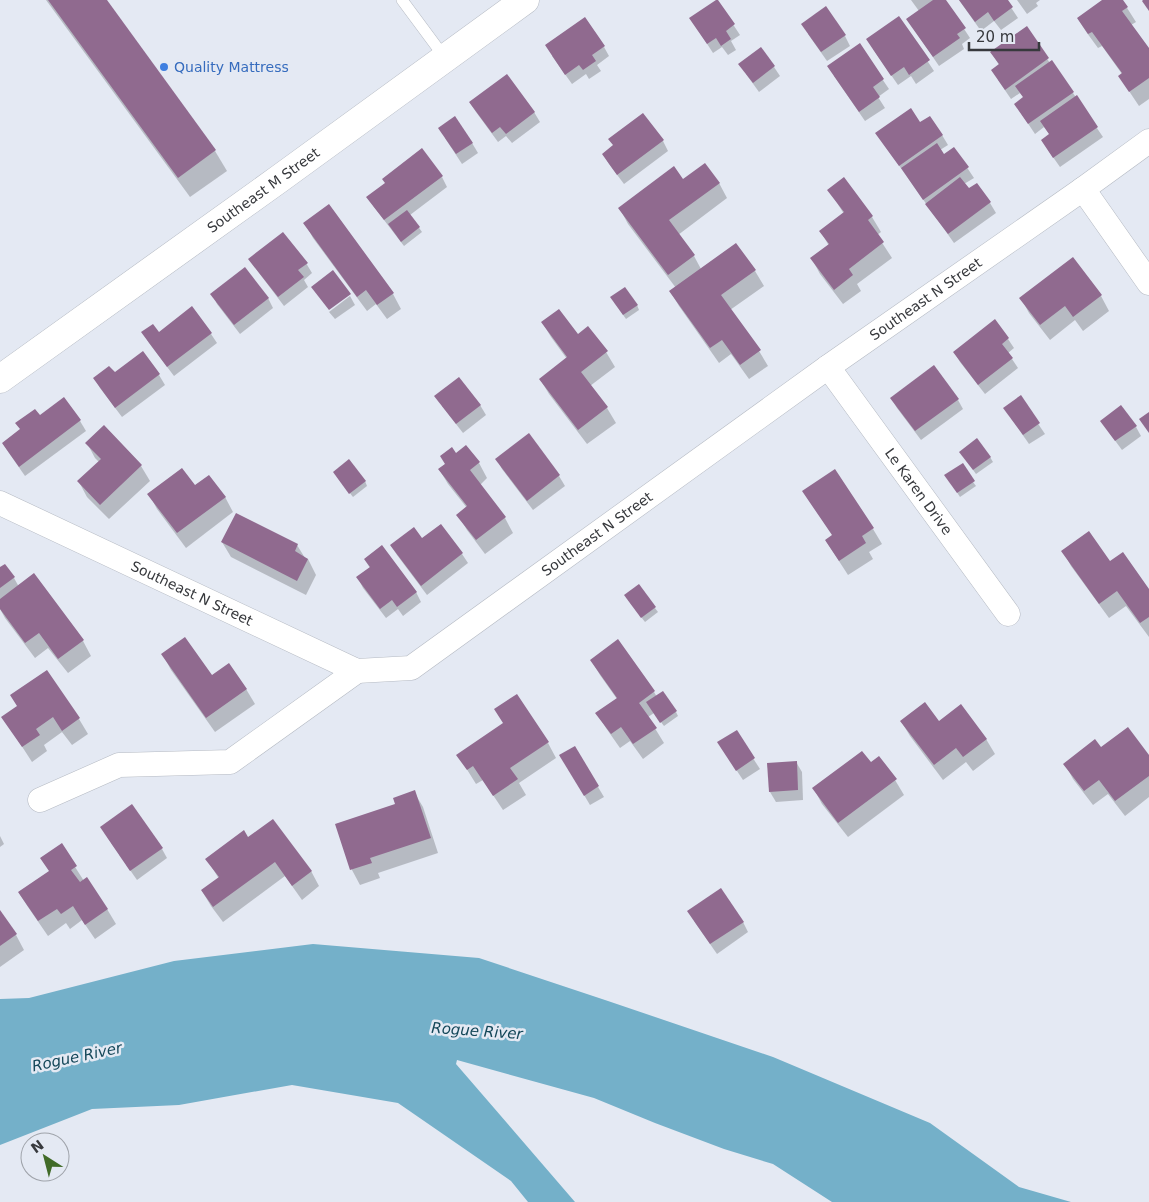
<svg xmlns="http://www.w3.org/2000/svg" width="1149" height="1202" viewBox="0 0 1149 1202" font-family="'DejaVu Sans',sans-serif">
  <rect width="100%" height="100%" fill="#e4e9f3"/>
  <polygon fill="#74b0c9" points="313,944 479,958 608,1001 773,1057 930,1123 1019,1187 1071,1202 832,1202 773,1164 724,1149 655,1123 594,1098 457,1060 456,1064 575,1202 528,1202 511,1181 398,1103 292,1085 179,1105 92,1109 0,1145 0,999 29,998 174,961"/>
  <g fill="#0003">
    <polygon points="46,0 105,0 215,151 227,171 190,197"/>
    <polygon points="717,0 740,35 731,41 736,50 728,55 722,47 713,53 691,19"/>
    <polygon points="911,0 945,0 970,38 962,44 964,49 939,66 907,19 919,11"/>
    <polygon points="959,0 1006,0 1018,18 1001,30 994,21 981,31"/>
    <polygon points="1017,0 1040,0 1036,3 1038,6 1027,14"/>
    <polygon points="1104,0 1122,0 1136,22 1131,25 1149,50 1149,99 1139,106 1129,91 1122,74 1102,46 1098,48 1087,33 1078,19"/>
    <polygon points="899,18 934,71 916,84 911,76 898,85 873,49"/>
    <polygon points="1026,28 1050,63 1051,62 1073,93 1103,137 1060,167 1048,150 1050,135 1044,127 1035,134 1015,104 1024,98 1020,93 1011,99 998,80 999,65 991,52"/>
    <polygon points="808,34 845,36 850,46 827,61"/>
    <polygon points="859,45 889,89 878,97 885,108 865,121 834,76"/>
    <polygon points="604,47 609,56 597,65 601,71 589,79 586,74 572,84 552,56"/>
    <polygon points="761,48 774,67 780,76 759,92 746,74"/>
    <polygon points="470,103 534,112 540,122 512,143 506,136 498,142 476,112"/>
    <polygon points="643,115 663,141 668,151 624,184 609,164 603,154 614,146"/>
    <polygon points="920,124 942,135 948,145 940,150 944,156 954,148 974,178 964,184 969,190 977,185 990,203 996,213 954,243 883,143"/>
    <polygon points="445,138 472,143 478,153 462,164"/>
    <polygon points="442,177 447,187 410,215 422,232 404,246 374,207 368,197"/>
    <polygon points="844,179 872,217 881,232 877,235 892,258 857,284 861,291 843,304 820,274 812,259 829,246 821,232 844,214 829,190"/>
    <polygon points="683,181 719,183 727,198 678,235 694,256 701,269 755,271 764,286 730,310 759,351 768,366 749,379 731,354 719,363 679,306 670,291 676,288 628,224 620,209"/>
    <polygon points="305,223 393,294 401,309 387,319 376,304 367,311 313,238"/>
    <polygon points="250,259 306,263 312,273 304,280 308,287 284,306 256,269"/>
    <polygon points="1073,259 1101,296 1109,311 1083,331 1075,320 1050,340 1029,313 1021,298"/>
    <polygon points="212,294 268,298 273,308 240,334 217,304"/>
    <polygon points="350,296 355,305 335,319 329,312"/>
    <polygon points="614,302 637,305 639,310 626,319"/>
    <polygon points="192,308 211,334 217,343 174,376 149,343 143,333 158,334"/>
    <polygon points="995,321 1008,339 1014,348 1008,353 1018,368 985,394 960,362 954,352"/>
    <polygon points="542,322 578,336 606,352 615,367 590,386 607,408 616,423 587,444 549,394 540,379 567,359 551,337"/>
    <polygon points="143,353 159,375 165,385 122,417 100,388 95,379 115,374"/>
    <polygon points="1020,397 1045,434 1029,444 1011,418"/>
    <polygon points="891,398 958,400 963,409 921,440 897,408"/>
    <polygon points="64,399 80,421 86,431 25,476 9,453 3,444"/>
    <polygon points="480,405 486,415 463,433 442,406"/>
    <polygon points="1136,427 1141,436 1122,450 1108,431"/>
    <polygon points="529,435 559,476 565,486 533,510 502,469 497,459"/>
    <polygon points="87,443 141,466 150,481 109,519 87,497 79,482 99,462 95,458"/>
    <polygon points="466,447 479,463 487,478 480,485 505,518 513,533 485,554 467,530 458,515 467,508 448,484 439,469"/>
    <polygon points="963,456 990,457 993,462 976,474"/>
    <polygon points="337,477 365,481 367,486 353,497"/>
    <polygon points="949,480 973,482 976,486 960,497"/>
    <polygon points="195,487 225,497 233,512 186,548 157,509 149,494"/>
    <polygon points="440,525 462,554 468,563 427,595 397,555 391,546 422,540"/>
    <polygon points="873,529 882,544 869,552 873,559 848,575 826,541"/>
    <polygon points="222,542 297,545 305,558 308,559 316,575 306,595 231,557"/>
    <polygon points="1063,551 1110,563 1149,591 1149,637 1126,606 1109,618 1071,566"/>
    <polygon points="365,560 416,592 421,602 403,616 398,609 386,618 363,588 358,578 370,568"/>
    <polygon points="0,569 14,578 19,587 83,641 91,656 68,673 48,648 35,658 5,618 0,609"/>
    <polygon points="638,586 658,612 645,622 628,600"/>
    <polygon points="163,655 246,689 255,704 215,732 171,670"/>
    <polygon points="591,660 654,692 657,697 676,712 678,716 664,726 654,713 648,717 664,743 643,759 630,741 620,748 606,728 597,713 617,699 600,675"/>
    <polygon points="47,671 79,719 88,734 72,745 62,732 44,745 47,751 32,762 3,717 18,707"/>
    <polygon points="901,721 939,722 986,739 995,754 973,771 966,762 943,780 910,736"/>
    <polygon points="736,732 760,769 743,780 725,753"/>
    <polygon points="548,743 556,758 519,783 526,795 503,810 483,780 476,784 458,755"/>
    <polygon points="574,747 604,797 590,805 561,756"/>
    <polygon points="1101,749 1149,757 1149,797 1125,816 1108,794 1093,805 1073,779 1065,764"/>
    <polygon points="796,762 802,772 803,800 776,802 770,792"/>
    <polygon points="870,763 895,780 904,795 848,837 822,804 814,789"/>
    <polygon points="414,792 423,807 438,853 378,873 380,878 360,885 352,870 337,824 396,805"/>
    <polygon points="0,836 4,844 0,847"/>
    <polygon points="107,837 162,849 167,858 137,880"/>
    <polygon points="248,839 311,871 319,886 302,900 285,876 223,922 211,906 202,891 219,879 207,859"/>
    <polygon points="61,845 84,881 107,909 116,924 95,939 82,920 70,929 66,923 48,936 28,907 19,893 50,872"/>
    <polygon points="0,912 16,935 24,950 0,967"/>
    <polygon points="694,921 743,922 748,932 717,954"/>
  </g>
  <g fill="#906a8f">
    <polygon points="48,0 107,0 216,150 178,178"/>
    <polygon points="716,0 718,0 735,24 726,31 731,39 721,46 716,38 707,44 689,18"/>
    <polygon points="933,0 946,0 966,28 957,34 960,38 933,57 906,19"/>
    <polygon points="959,0 1008,0 1013,7 994,21 988,12 975,22"/>
    <polygon points="1102,0 1123,0 1128,7 1122,11 1149,48 1149,78 1129,92 1118,76 1122,73 1092,32 1088,34 1077,18"/>
    <polygon points="1143,0 1149,0 1149,11 1142,1"/>
    <polygon points="826,6 846,35 821,52 801,24"/>
    <polygon points="899,16 930,60 909,75 904,67 891,76 866,39"/>
    <polygon points="585,17 605,46 592,55 596,61 583,70 579,65 565,75 545,45"/>
    <polygon points="1027,26 1049,58 1005,90 991,70 999,64 990,52"/>
    <polygon points="860,43 884,79 873,87 880,97 859,112 827,66"/>
    <polygon points="761,47 775,66 753,83 738,64"/>
    <polygon points="1052,60 1074,92 1028,124 1014,104 1023,97 1015,86"/>
    <polygon points="507,74 535,112 506,134 500,127 492,133 469,102"/>
    <polygon points="1077,95 1098,127 1053,158 1041,140 1049,134 1040,121"/>
    <polygon points="911,108 920,122 930,116 943,135 899,166 875,133"/>
    <polygon points="643,113 664,140 617,175 602,154 613,145 608,139"/>
    <polygon points="455,116 473,143 456,154 438,128"/>
    <polygon points="937,143 944,154 954,147 969,167 923,200 901,168"/>
    <polygon points="422,148 443,176 384,220 366,197 385,183 382,179"/>
    <polygon points="705,163 720,183 669,220 695,255 668,275 618,208 674,166 683,179"/>
    <polygon points="844,177 873,216 868,220 884,242 849,269 853,275 834,290 810,258 829,244 819,231 844,212 827,190"/>
    <polygon points="960,177 969,188 977,183 991,202 948,234 925,204"/>
    <polygon points="329,204 394,293 377,305 366,290 357,297 303,223"/>
    <polygon points="407,210 420,227 401,242 388,224"/>
    <polygon points="283,232 308,263 298,270 304,277 278,297 248,259"/>
    <polygon points="736,243 756,270 721,295 761,350 740,365 722,340 710,348 669,291"/>
    <polygon points="1073,257 1102,295 1073,317 1065,306 1040,325 1019,298"/>
    <polygon points="245,267 269,298 234,325 210,294"/>
    <polygon points="333,270 351,294 329,310 311,287"/>
    <polygon points="625,287 638,305 623,315 610,297"/>
    <polygon points="192,306 212,333 167,367 141,332 153,324 159,332"/>
    <polygon points="559,309 578,334 588,326 608,351 581,372 608,407 578,430 539,379 567,357 541,322"/>
    <polygon points="995,319 1009,338 1002,344 1013,358 978,385 953,352"/>
    <polygon points="143,351 160,374 115,408 93,378 109,366 115,372"/>
    <polygon points="934,365 959,399 915,431 890,398"/>
    <polygon points="459,377 481,405 456,424 434,396"/>
    <polygon points="1021,395 1040,423 1023,435 1003,408"/>
    <polygon points="64,397 81,420 19,467 2,443 20,429 15,423 35,409 40,415"/>
    <polygon points="1121,405 1137,426 1115,441 1100,421"/>
    <polygon points="1149,412 1149,433 1139,419"/>
    <polygon points="104,425 142,465 100,505 77,481 101,459 85,443"/>
    <polygon points="529,433 560,475 527,501 495,459"/>
    <polygon points="977,438 991,457 973,470 959,452"/>
    <polygon points="466,445 480,462 470,470 506,517 476,540 456,515 467,506 438,469 445,464 440,456 452,447 456,453"/>
    <polygon points="349,459 366,481 349,494 333,472"/>
    <polygon points="963,463 975,481 957,493 944,475"/>
    <polygon points="182,468 195,485 209,475 226,497 177,533 147,494"/>
    <polygon points="835,469 874,528 862,536 866,543 839,561 825,540 832,535 802,491"/>
    <polygon points="236,513 298,544 295,551 308,559 297,581 221,542"/>
    <polygon points="441,524 463,553 421,586 390,545 414,527 422,538"/>
    <polygon points="1089,531 1110,561 1123,552 1149,589 1149,617 1140,623 1117,591 1099,604 1061,551"/>
    <polygon points="382,545 417,592 397,607 392,600 380,609 356,577 370,567 364,559"/>
    <polygon points="5,564 15,577 0,588 0,567"/>
    <polygon points="34,573 84,640 58,659 39,633 25,643 0,609 0,599"/>
    <polygon points="639,584 656,607 641,618 624,595"/>
    <polygon points="185,637 212,675 229,663 247,689 206,718 161,654"/>
    <polygon points="618,639 655,691 639,703 657,728 633,744 621,727 611,734 595,713 617,698 590,660"/>
    <polygon points="47,670 80,718 62,731 53,717 36,729 40,735 22,747 1,717 17,706 10,695"/>
    <polygon points="663,691 677,711 660,723 646,702"/>
    <polygon points="517,694 549,742 510,768 518,779 493,796 473,766 467,770 456,755 503,723 494,709"/>
    <polygon points="925,702 939,721 961,704 987,739 963,757 956,748 934,765 900,721"/>
    <polygon points="1128,727 1149,755 1149,776 1115,801 1099,780 1084,791 1063,764 1095,739 1101,747"/>
    <polygon points="737,730 755,758 736,771 717,742"/>
    <polygon points="575,746 599,786 584,796 559,755"/>
    <polygon points="862,751 871,762 879,756 897,779 838,823 812,788"/>
    <polygon points="797,761 798,790 769,792 767,763"/>
    <polygon points="415,790 431,838 370,858 372,863 350,870 335,824 395,804 393,798"/>
    <polygon points="132,804 163,848 130,871 100,827"/>
    <polygon points="273,819 312,871 292,886 275,862 213,907 201,890 219,877 205,859 244,830 248,837"/>
    <polygon points="62,843 77,866 71,870 80,882 87,877 108,909 85,925 73,906 61,914 57,909 38,921 18,892 49,871 40,858"/>
    <polygon points="721,888 744,922 710,944 687,911"/>
    <polygon points="0,910 17,934 0,946"/>
  </g>
  <g fill="none" stroke-linecap="round" stroke-linejoin="round">
    <defs>
      <polyline id="lane" points="402,0 445,58"/>
      <g id="street">
        <polyline points="1083,189 1149,283"/>
        <path id="s1" d="M 828,367 L 1008,614"/>
        <path id="s2" d="M 0,503 L 357,671 L 411,668 L 828,367 L 1083,189 L 1149,141"/>
        <polyline points="40,800 119,765 230,762 357,671"/>
      </g>
      <g id="secondary">
        <path id="s3" d="M 0,379 L 279,179 L 525,0"/>
      </g>
    </defs>
    <use href="#lane" stroke="#b5bac3" stroke-width="12"/>
    <use href="#street" stroke="#b5bac3" stroke-width="25"/>
    <use href="#secondary" stroke="#b5bac3" stroke-width="29"/>
    <use href="#lane" stroke="#fff" stroke-width="11"/>
    <use href="#street" stroke="#fff" stroke-width="24"/>
    <use href="#secondary" stroke="#fff" stroke-width="28"/>
  </g>
  <circle fill="#3f7fe0" stroke="#e4e9f3" stroke-width="2" cx="164" cy="67" r="5"/>
  <g text-anchor="middle" stroke-width="5" stroke-linejoin="round" paint-order="stroke">
    <g font-size="14" fill="#366cbe" stroke="#e4e9f3" text-anchor="start">
      <text x="174" y="72">Quality Mattress</text>
    </g>
    <g font-size="14" fill="#37393d" stroke="#e4e9f3">
      <text dy="5" stroke="none"><textPath href="#s3" startOffset="324">Southeast M Street</textPath></text>
      <text dy="5" stroke="none"><textPath href="#s2" startOffset="1082">Southeast N Street</textPath></text>
      <text dy="5" stroke="none"><textPath href="#s1" startOffset="154">Le Karen Drive</textPath></text>
      <text dy="5" stroke="none"><textPath href="#s2" startOffset="678">Southeast N Street</textPath></text>
      <text dy="5" stroke="none"><textPath href="#s2" startOffset="212">Southeast N Street</textPath></text>
    </g>
    <g font-size="15" font-style="italic" fill="#144759" stroke="#e4e9f3">
      <text transform="translate(477 1031) rotate(4)" y="5">Rogue River</text>
      <text transform="translate(77 1057) rotate(-12)" y="5">Rogue River</text>
    </g>
  </g>
  <g transform="translate(45 1157) rotate(324)"><circle r="24" fill="#e4e9f3" stroke="#9fa3aa"/>
  <path d="M0-4L9 19L0 12L-9 19Z" fill="#416b28"/>
  <text y="-8" font-size="14" font-weight="bold" text-anchor="middle" fill="#37393d">N</text>
  </g>
  <path d="M969 42v8h70v-8" fill="none" stroke="#37393d" stroke-width="2.5"/>
  <text x="976" y="42" font-size="15" fill="#37393d" stroke="#e4e9f3" stroke-width="4" paint-order="stroke">20 m</text>
</svg>
